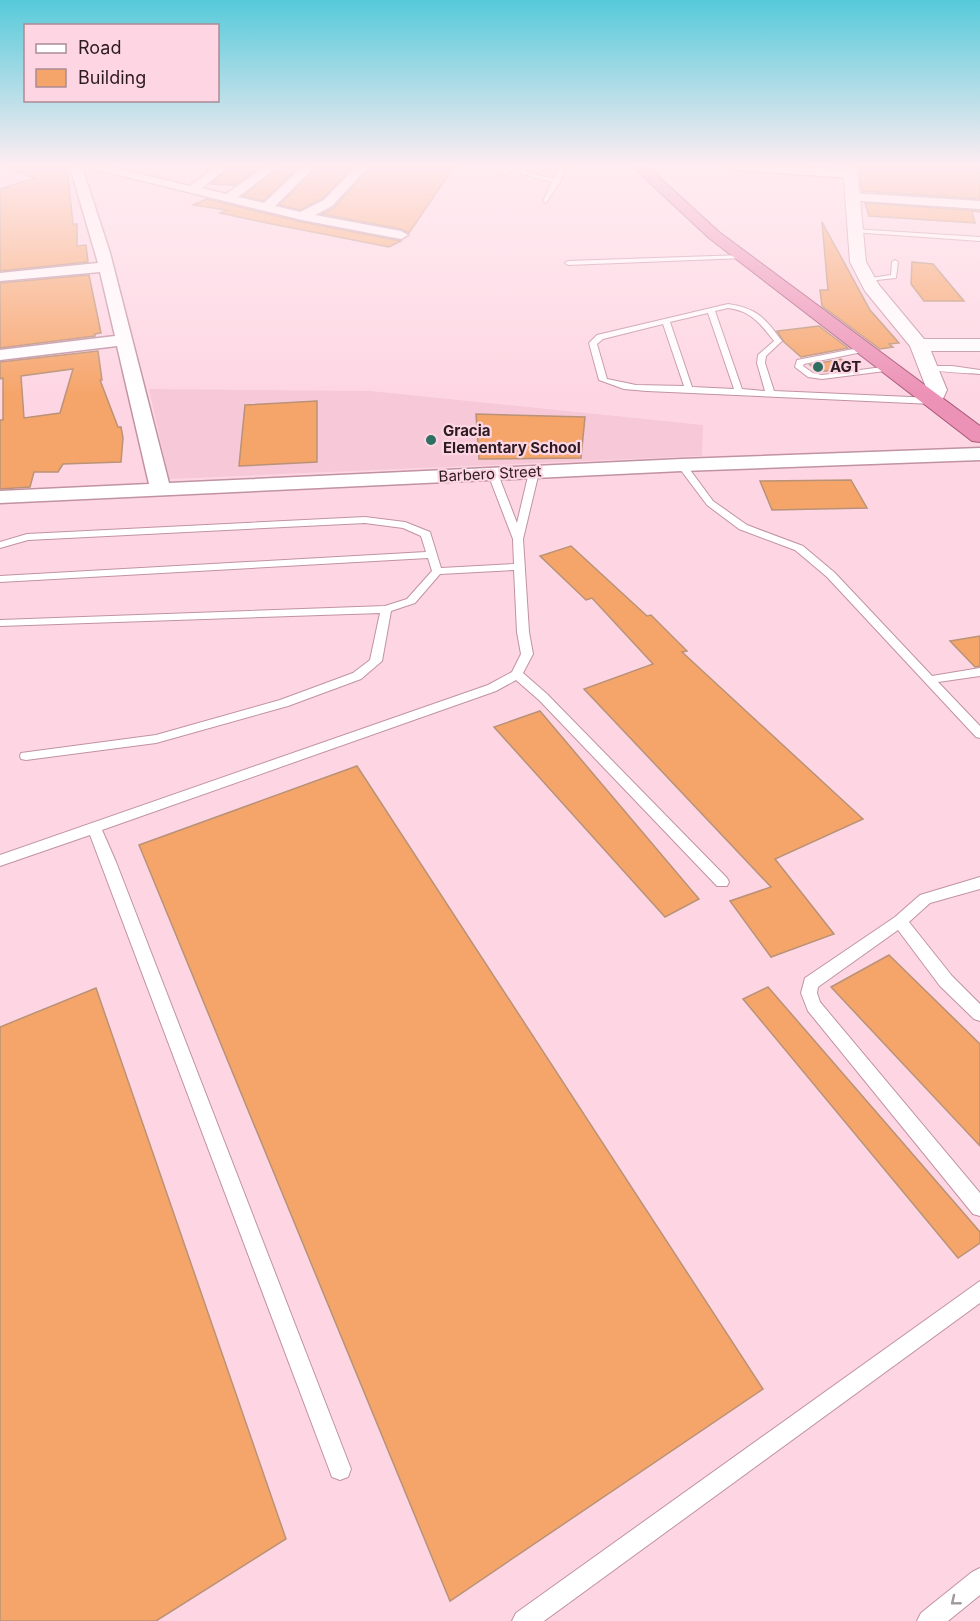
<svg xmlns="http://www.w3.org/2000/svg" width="980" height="1621" viewBox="0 0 980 1621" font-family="Inter,sans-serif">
  <rect width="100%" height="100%" fill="#fed6e3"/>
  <polygon fill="#f6c8d8" points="149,389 370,391 703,425 702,456 169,479"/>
  <g fill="#f6a56a" stroke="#b99277" stroke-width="1.5" fill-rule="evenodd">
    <polygon points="11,167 67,167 73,224 77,224 77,246 86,245 88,262 0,271 0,189 35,178 11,169"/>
    <polygon points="230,167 260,167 234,185 211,184"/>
    <polygon points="279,167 299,167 263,201 243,196"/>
    <polygon points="317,167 353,167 323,198 300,210 279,205"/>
    <polygon points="370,167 454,167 409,233 401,229 322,214 334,208"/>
    <polygon points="859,167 980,167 980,199 862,191"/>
    <polygon points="207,199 302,222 401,241 389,247 267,223 220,213 227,210 193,205"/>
    <polygon points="865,203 980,211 980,212 972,211 975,223 869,216"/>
    <polygon points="822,222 870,310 899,343 889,344 893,347 880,349 822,306 820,290 828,290"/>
    <polygon points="912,262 933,264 964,301 924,301 911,284"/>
    <polygon points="89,275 101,333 95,334 95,336 0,348 0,283"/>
    <polygon points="819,326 848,348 801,357 784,342 777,331"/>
    <path d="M 98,351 L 102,380 L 100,380 L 118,427 L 121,427 L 123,438 L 121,462 L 63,464 L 58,472 L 34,472 L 30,487 L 0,489 L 0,420 L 3,420 L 3,378 L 0,379 L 0,362 ZM 73,369 L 60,413 L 24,418 L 21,376 Z"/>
    <polygon points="841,359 852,368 818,372 810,365"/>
    <polygon points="317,401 317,462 239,466 245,405"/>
    <polygon points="476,414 585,417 581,458 479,459"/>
    <polygon points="851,480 867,508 772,510 760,481"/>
    <polygon points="571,546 647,616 651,615 687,651 682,652 863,819 775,859 834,934 771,957 730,901 771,887 584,689 653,664 592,598 586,600 540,556"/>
    <polygon points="980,636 980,666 975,667 950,641"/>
    <polygon points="540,711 699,899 665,917 494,727"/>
    <polygon points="357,766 763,1389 450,1601 139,845"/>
    <polygon points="889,955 980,1044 980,1146 831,987"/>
    <polygon points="768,987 980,1232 980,1243 958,1258 743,999"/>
    <polygon points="96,988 286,1539 156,1621 0,1621 0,1027"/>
  </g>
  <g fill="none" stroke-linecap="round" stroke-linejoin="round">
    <defs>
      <g id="service">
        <polygon points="506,167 512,167 506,174 502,174"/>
        <polygon points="520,167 526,167 527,172 554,179 560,167 566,167 560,182 546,203 543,201 552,182 522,174"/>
        <polygon points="854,229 980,237 980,241 852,232"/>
        <polygon points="743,255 745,258 568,265 565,263 568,261"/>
        <polygon points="895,260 898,262 896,278 867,281 864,279 891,275 892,262"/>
        <path d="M 728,304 C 757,308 765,318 782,341 L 766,356 L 765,363 L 774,391 L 933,398 L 937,401 L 933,404 L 647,391 L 624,389 L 599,380 L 589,343 L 597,335 ZM 728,308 C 751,311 760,323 774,341 L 758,355 L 757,363 L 765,391 L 742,389 L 715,311 ZM 708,313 L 734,389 L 692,387 L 670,322 ZM 663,324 L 684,386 L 636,385 L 607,379 L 597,344 L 603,339 Z"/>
        <polygon points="864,347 868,349 867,351 804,364 803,366 813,373 822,375 890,366 894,368 893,370 822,379 808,377 795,367 797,360"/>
        <path d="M 926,366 L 952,366 L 980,370 L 980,374 C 968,373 932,372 925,368 Z"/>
        <polygon points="679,463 685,463 713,501 747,525 803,546 835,573 932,676 980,668 980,676 938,682 980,726 980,738 976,737 827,577 795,550 739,529 707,505 677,465"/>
        <polygon points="534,469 539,472 523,539 529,632 533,654 523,673 547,694 727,878 729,882 727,886 717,886 539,700 516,680 496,691 102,830 116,862 351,1469 348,1477 340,1480 332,1477 329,1469 90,835 0,866 0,855 488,685 512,672 521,654 517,632 514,570 440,574 415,603 391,611 382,661 361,679 288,706 156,743 26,760 21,759 20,756 21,753 156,735 280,700 353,673 370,660 380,613 0,626 0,620 385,606 407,599 432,571 428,558 0,582 0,576 426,552 421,536 403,528 365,523 28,540 0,548 0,542 27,534 365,517 405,522 430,532 441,568 514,564 513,539 488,474 493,471 498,474 517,523 529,472"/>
        <polygon points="980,877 980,889 930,903 909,922 952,976 980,1004 980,1021 974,1019 940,986 898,930 818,987 817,993 820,1002 980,1193 980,1216 973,1214 808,1011 801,993 805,978 895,917 920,895"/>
        <polygon points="980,1281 980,1303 544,1621 512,1621 516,1613"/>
        <polygon points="980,1568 980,1595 948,1621 917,1621 921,1613 972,1572"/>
      </g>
      <g id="minor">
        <polygon points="70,167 82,167 110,253 169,483 682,459 980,448 980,460 682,471 0,503 0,491 149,484 117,346 0,360 0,350 115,336 100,272 0,281 0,273 98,263"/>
        <polygon points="92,167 112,167 190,186 215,167 228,167 202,188 226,194 264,167 277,167 238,197 264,203 302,167 315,167 275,206 300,212 324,200 356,167 368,167 332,206 315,215 401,231 408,235 401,239 302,220 94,169"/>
        <polygon points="730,167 792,167 851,170 857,174 851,178 736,170"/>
        <polygon points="852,193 980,201 980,209 848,200 848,194"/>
      </g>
      <polygon id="tertiary" points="843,167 857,167 866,262 879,285 924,339 980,339 980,351 931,351 947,390 940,405 926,405 923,401 927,390 910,346 865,291 850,262"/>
      <polygon id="trunk" points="633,167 648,167 719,232 980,426 980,442 972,441 709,238"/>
    </defs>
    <use href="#service" stroke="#c192a2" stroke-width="2"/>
    <use href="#minor" stroke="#c192a2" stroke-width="3"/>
    <use href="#tertiary" stroke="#c192a2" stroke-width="2"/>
    <use href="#trunk" stroke="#a65776" stroke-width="2"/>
    <use href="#service" fill="#fff" fill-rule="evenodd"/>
    <use href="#minor" fill="#fff" fill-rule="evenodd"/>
    <use href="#tertiary" fill="#fff" fill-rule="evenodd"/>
    <use href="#trunk" fill="#ec92b6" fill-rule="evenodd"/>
  </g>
  <defs><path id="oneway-chevron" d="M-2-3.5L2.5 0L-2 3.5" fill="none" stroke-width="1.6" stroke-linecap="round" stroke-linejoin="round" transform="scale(1.5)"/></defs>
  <use stroke="#a0989c" href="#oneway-chevron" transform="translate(955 1601) rotate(141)"/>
  <linearGradient id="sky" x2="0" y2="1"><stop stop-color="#56cada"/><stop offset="0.42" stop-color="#ffedf2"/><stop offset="1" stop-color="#ffedf2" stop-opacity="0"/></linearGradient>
  <rect width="980" height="394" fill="url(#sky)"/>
  <g fill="#2d6f60" stroke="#fed6e3" stroke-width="2">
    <circle cx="818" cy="367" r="6"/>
    <circle cx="431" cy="440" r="6"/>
  </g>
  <g text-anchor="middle" stroke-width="4.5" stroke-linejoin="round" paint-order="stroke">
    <g font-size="15" font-weight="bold" fill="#2d1b22" stroke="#fed6e3" text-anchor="start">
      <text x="830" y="372">AGT</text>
      <text x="443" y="436">Gracia<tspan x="443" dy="17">Elementary School</tspan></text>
    </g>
    <g font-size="15" fill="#2d1b22" stroke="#fed6e3">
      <text transform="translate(490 474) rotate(-3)" y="5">Barbero Street</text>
    </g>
  </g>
  <rect x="24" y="24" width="195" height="78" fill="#fed6e3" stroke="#aa8b96" stroke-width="1.5"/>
  <rect x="36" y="44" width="30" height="9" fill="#ffffff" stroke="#aa8b96" stroke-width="1.5"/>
  <text x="78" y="54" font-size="18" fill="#2d1b22">Road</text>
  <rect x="36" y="69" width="30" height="18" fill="#f6a56a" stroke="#aa8b96" stroke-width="1.5"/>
  <text x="78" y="84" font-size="18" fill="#2d1b22">Building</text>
</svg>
